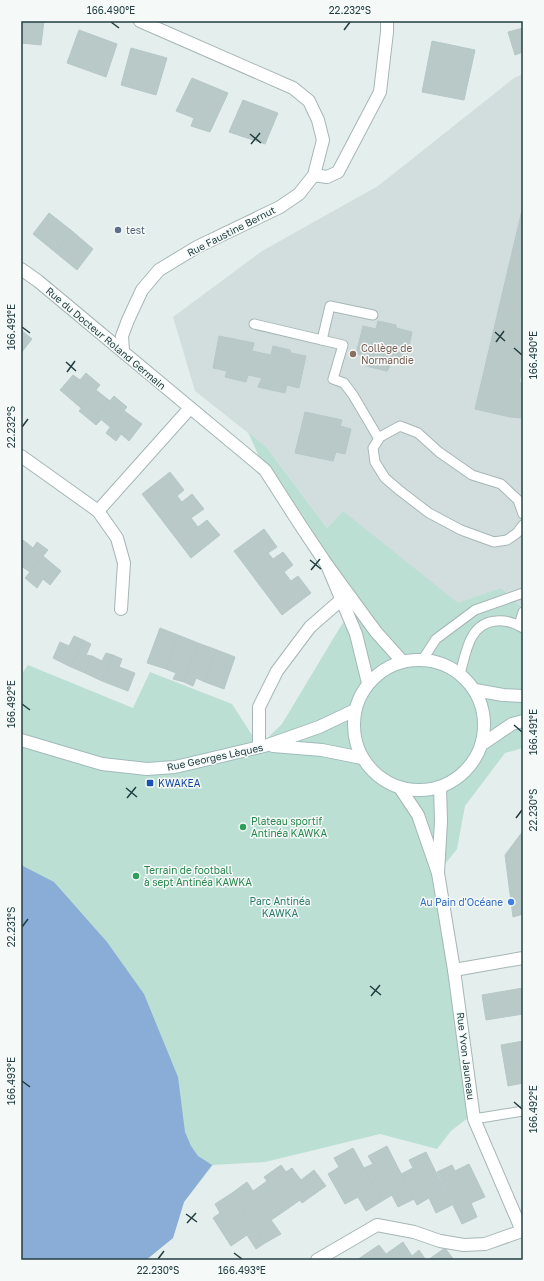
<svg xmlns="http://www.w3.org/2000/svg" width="544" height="1281" viewBox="0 0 544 1281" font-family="'Golos Text',sans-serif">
  <rect width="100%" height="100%" fill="#e4eeed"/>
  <polygon fill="#d2dedd" points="523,74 523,671 343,511 327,528 267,448 195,391 173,317 262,251 378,186 514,78"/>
  <polygon fill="#bbe0d3" points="248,432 267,448 327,528 343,511 458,603 501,588 523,609 523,748 505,753 465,806 457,849 438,873 473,1114 451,1131 437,1149 380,1134 265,1162 213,1165 184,1202 173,1238 146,1260 21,928 21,675 28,665 133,708 150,672 232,704 259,746 282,724 339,629 356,604 265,470"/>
  <polygon fill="#89add6" points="21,865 54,882 107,942 144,994 178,1077 185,1132 191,1146 198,1156 212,1165 184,1202 173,1238 146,1260 21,1260"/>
  <g fill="#b9c9c8" stroke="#b5c8c8">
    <polygon points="21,21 44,21 41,45 21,43"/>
    <polygon points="523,28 523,52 515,55 508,32"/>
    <polygon points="79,30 117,44 106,77 67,63"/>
    <polygon points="432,41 475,50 464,100 422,92"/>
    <polygon points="131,48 167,58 156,95 121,85"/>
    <polygon points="192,78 228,93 210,132 191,126 194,118 176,111"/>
    <polygon points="243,100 278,113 265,144 229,132"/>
    <polygon points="523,206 523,367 519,382 523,383 523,418 510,417 475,409"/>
    <polygon points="49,213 72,231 55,252 33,234"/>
    <polygon points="72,231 93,249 77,270 55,252"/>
    <polygon points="378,321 396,325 396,328 412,332 405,365 392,362 387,371 366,366 369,357 356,354 363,326 376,329"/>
    <polygon points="21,330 32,339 21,353"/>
    <polygon points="219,336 254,343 252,351 271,355 273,346 290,350 291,353 306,356 299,388 287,385 285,393 258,387 262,378 248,375 246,382 225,377 227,371 213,368"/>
    <polygon points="86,373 100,385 81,408 60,390 73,375 80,380"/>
    <polygon points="96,390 110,401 97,416 101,420 96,425 79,411"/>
    <polygon points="114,396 127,407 110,427 97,416"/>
    <polygon points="123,410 142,424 129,441 121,434 116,441 106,433"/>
    <polygon points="305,412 342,420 340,426 351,429 345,454 336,452 333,461 295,453"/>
    <polygon points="170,472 184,490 177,496 182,502 192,494 204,509 191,518 198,527 207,520 220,535 191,558 142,494"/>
    <polygon points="264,529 277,547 268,553 273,559 283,552 293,565 284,572 291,581 298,576 311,593 282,615 234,551"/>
    <polygon points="23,540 33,548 37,542 48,550 30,572 21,566 21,543"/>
    <polygon points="43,556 61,571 50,585 43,579 37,588 25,578"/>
    <polygon points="160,628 178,635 166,669 147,663"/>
    <polygon points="178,635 198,643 184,682 173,679 176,673 166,669"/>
    <polygon points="74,636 83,640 71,667 53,658 60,642 69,646"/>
    <polygon points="83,640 91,644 86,655 92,656 85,673 71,667"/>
    <polygon points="198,643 217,650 205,682 196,678 193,686 184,682"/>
    <polygon points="217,650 235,657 224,689 205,682"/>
    <polygon points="106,653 113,655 102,681 85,673 92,656 102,661"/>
    <polygon points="113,655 122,659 119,667 135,673 128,691 102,681"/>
    <polygon points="523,831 523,914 513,917 505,855"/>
    <polygon points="523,988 523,1014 486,1020 482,995"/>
    <polygon points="523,1041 523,1083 508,1086 501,1045"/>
    <polygon points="387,1146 414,1199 398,1207 392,1195 382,1201 364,1168 373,1164 368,1156"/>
    <polygon points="353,1148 382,1201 366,1211 358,1197 345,1204 328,1174 339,1167 334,1158"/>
    <polygon points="426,1152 452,1205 436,1213 429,1198 417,1205 401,1174 413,1168 409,1160"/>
    <polygon points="469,1164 485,1197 471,1203 477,1217 462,1224 437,1172 452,1165 455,1171"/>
    <polygon points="281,1165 286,1172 292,1168 301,1180 314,1170 326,1186 302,1203 300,1200 283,1212 263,1184 267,1181 264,1177"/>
    <polygon points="247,1182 253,1191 263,1184 283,1212 271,1220 281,1234 265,1243 232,1193"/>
    <polygon points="232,1193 265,1243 256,1249 247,1235 231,1246 213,1218 220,1213 215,1204"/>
    <polygon points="403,1242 412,1256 406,1260 357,1260 379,1245 386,1254"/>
    <polygon points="445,1248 454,1260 428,1260"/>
    <polygon points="419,1250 426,1260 406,1260 412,1256"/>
  </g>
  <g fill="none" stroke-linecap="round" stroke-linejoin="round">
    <defs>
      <g id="service">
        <polyline points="254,324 343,345 333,379 344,383 353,395 379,439"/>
        <polyline points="322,340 330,306 373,315"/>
        <polyline points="523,514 518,500 501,484 472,475 439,452 418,433 400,426 380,437 373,448 375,462 385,478 399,490 429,513 461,530 494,542 507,540 517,533 523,525"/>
        <polyline points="519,625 523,612"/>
        <polyline points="423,659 436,639 475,610 523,593"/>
        <path d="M 460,674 C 466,653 469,623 496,621 C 505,620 515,623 523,628"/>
        <polyline points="474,1119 523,1111"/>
      </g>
      <g id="minor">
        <polyline points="314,175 327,177 338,172 380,92 387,32 387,21"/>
        <polyline points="21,269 38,281 265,470 299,523 327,565"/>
        <polyline points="123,351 122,336 128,320 142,290 159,270 197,247 280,207 299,194 314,175 323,140 318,120 309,101 293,88 140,21"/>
        <polyline points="21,456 98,511 117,538 124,563 121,609"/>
        <polyline points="98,511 190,408"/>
        <polyline points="368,683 356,634 327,565 376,632 402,661"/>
        <polyline points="259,747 259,707 277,671 310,627 342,599"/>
        <polyline points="400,788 418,815 438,873 441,821 440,787"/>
        <polyline points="454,970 523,958"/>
        <polyline points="317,1260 377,1225 414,1232 440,1241 464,1245 485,1244 522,1231 474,1119 454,970 438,873"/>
      </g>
      <g id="secondary">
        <circle cx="419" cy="725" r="65"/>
        <polyline points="475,690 503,695 523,696"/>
        <polyline points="21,740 102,764 147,769 175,767 268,745 319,727 355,710"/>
        <polyline points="481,745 512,724 523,721"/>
        <polyline points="273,746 322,750 362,758"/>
      </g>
    </defs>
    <use href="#service" stroke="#a6b6b6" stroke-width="11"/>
    <use href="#minor" stroke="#a6b6b6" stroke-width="14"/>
    <use href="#secondary" stroke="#a1babb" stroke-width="14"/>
    <use href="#service" stroke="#fff" stroke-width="9"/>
    <use href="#minor" stroke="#fff" stroke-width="12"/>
    <use href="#secondary" stroke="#fff" stroke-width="12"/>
  </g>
  <path fill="none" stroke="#223e41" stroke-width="1.5" d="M 111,22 L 119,28M 344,30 L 350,22M 250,134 L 261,143M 251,144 L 260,133M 22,327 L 30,333M 495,332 L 505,341M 496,342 L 504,331M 514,348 L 522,355M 66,362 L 76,371M 67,372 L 75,361M 22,427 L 28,419M 310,560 L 321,569M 311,570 L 320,559M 22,704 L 30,710M 514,725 L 522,732M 126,788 L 137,797M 127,798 L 136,787M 516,818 L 522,810M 22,927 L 28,919M 370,986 L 381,995M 371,996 L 380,985M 22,1081 L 30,1087M 514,1102 L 522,1109M 186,1214 L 197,1222M 187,1223 L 196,1213M 234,1253 L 242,1259M 158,1259 L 164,1251"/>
  <circle fill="#5c6f8a" stroke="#f5faf9" stroke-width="1.5" cx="118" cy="230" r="4"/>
  <circle fill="#8d6e63" stroke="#f5faf9" stroke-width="1.5" cx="353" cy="354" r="4"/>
  <rect fill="#1a4fb4" stroke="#f5faf9" stroke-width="1.5" x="146" y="779" width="8" height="8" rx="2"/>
  <g fill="#2e9e5b" stroke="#f5faf9" stroke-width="1.5">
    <circle cx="243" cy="827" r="4"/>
    <circle cx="136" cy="876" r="4"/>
  </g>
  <circle fill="#3f7fe0" stroke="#f5faf9" stroke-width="1.5" cx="511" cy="902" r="4"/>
  <g text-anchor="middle" stroke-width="3" stroke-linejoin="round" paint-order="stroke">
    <g font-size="10" fill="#4e5e75" stroke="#f5faf9" text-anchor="start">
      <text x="126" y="234">test</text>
    </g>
    <g font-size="10" fill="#223e41" stroke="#f5faf9">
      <text transform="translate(231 231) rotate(-27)" y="4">Rue Faustine Bernut</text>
      <text transform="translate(106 338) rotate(40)" y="4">Rue du Docteur Roland Germain</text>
      <text transform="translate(215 757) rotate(-12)" y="4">Rue Georges Lèques</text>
      <text transform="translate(466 1056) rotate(83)" y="4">Rue Yvon Jauneau</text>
    </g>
    <g font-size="10" fill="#785e54" stroke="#f5faf9" text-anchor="start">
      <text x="361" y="352">Collège de<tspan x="361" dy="12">Normandie</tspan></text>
    </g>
    <g font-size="10" fill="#164399" stroke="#f5faf9" text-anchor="start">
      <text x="158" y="787">KWAKEA</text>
    </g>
    <g font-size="10" fill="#27864d" stroke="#f5faf9" text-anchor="start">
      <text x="251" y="825">Plateau sportif<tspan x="251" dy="12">Antinéa KAWKA</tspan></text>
      <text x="144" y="874">Terrain de football<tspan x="144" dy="12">à sept Antinéa KAWKA</tspan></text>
    </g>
    <g font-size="10" fill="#297b67" stroke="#f5faf9">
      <text x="280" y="905">Parc Antinéa<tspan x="280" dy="12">KAWKA</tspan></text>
    </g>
    <g font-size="10" fill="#366cbe" stroke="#f5faf9" text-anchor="end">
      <text x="503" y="906">Au Pain d'Océane</text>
    </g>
  </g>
  <rect width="544" height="1281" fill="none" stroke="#f5faf9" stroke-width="44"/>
  <rect x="22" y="22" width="500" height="1237" fill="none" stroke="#223e41" stroke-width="1.5"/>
  <g font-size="10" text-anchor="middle" fill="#223e41">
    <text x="111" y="14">166.490°E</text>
    <text x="350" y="14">22.232°S</text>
    <text transform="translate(11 327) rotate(-90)" y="4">166.491°E</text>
    <text transform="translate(533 355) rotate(-90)" y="4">166.490°E</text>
    <text transform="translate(11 427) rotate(-90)" y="4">22.232°S</text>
    <text transform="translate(11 704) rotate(-90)" y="4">166.492°E</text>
    <text transform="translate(533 732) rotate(-90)" y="4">166.491°E</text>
    <text transform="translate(533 810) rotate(-90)" y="4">22.230°S</text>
    <text transform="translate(11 927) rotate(-90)" y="4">22.231°S</text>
    <text transform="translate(11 1081) rotate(-90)" y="4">166.493°E</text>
    <text transform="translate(533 1109) rotate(-90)" y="4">166.492°E</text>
    <text x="158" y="1274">22.230°S</text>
    <text x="242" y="1274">166.493°E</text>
  </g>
</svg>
